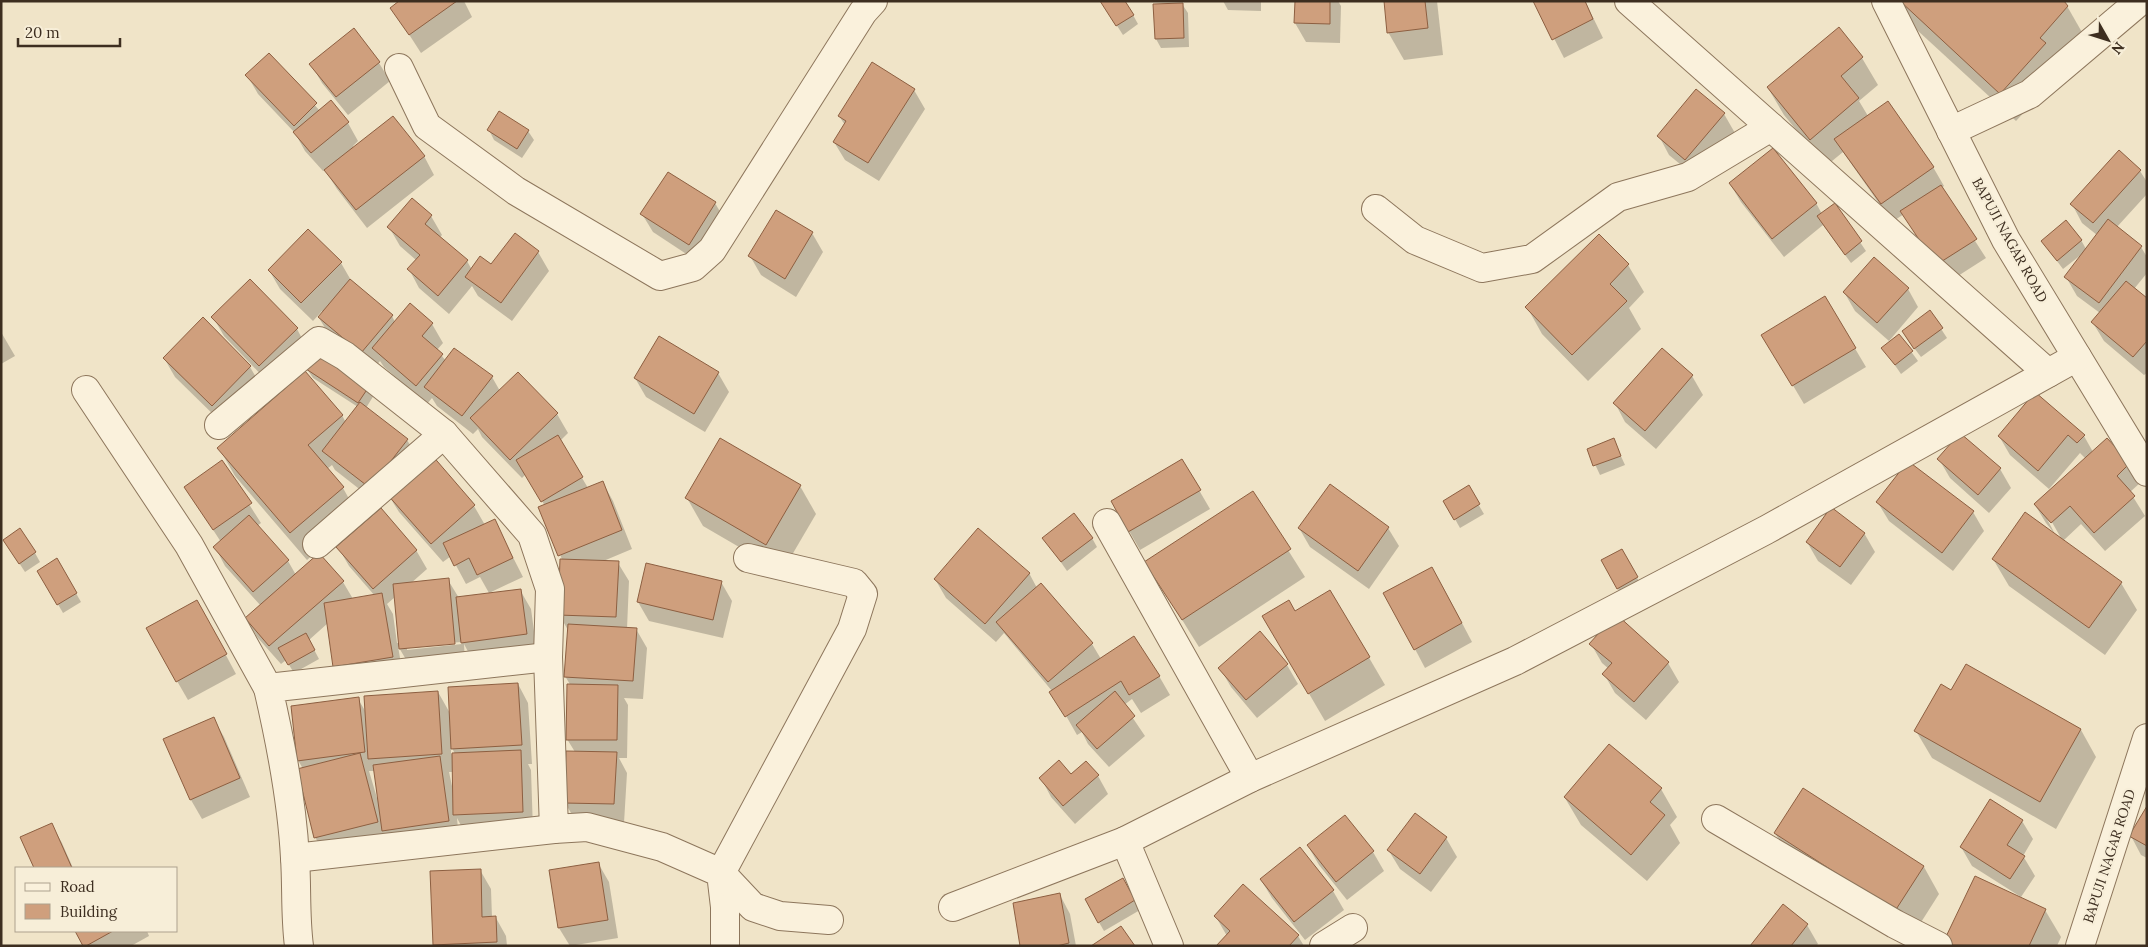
<svg xmlns="http://www.w3.org/2000/svg" width="2148" height="947" viewBox="0 0 2148 947" font-family="Lora,serif">
  <rect width="100%" height="100%" fill="#f0e4c8"/>
  <g fill="#0003" fill-rule="evenodd">
    <polygon points="401,1 464,1 472,17 421,53 392,8"/>
    <polygon points="1101,1 1133,15 1138,24 1123,35"/>
    <polygon points="1223,1 1261,1 1261,11 1228,10"/>
    <polygon points="1296,1 1338,1 1341,6 1340,43 1306,42 1295,23"/>
    <polygon points="1385,1 1437,1 1443,55 1404,60 1388,32"/>
    <polygon points="1535,1 1585,1 1603,38 1564,58"/>
    <polygon points="1901,2 2067,6 2083,34 2061,72 2016,121 1917,30"/>
    <polygon points="1182,4 1188,13 1189,47 1161,48 1156,39 1155,5"/>
    <polygon points="1839,29 1862,58 1878,85 1859,101 1868,116 1933,167 1944,186 1941,188 1986,258 1947,283 1904,214 1892,222 1843,152 1826,166 1784,115 1768,88"/>
    <polygon points="354,30 379,63 390,81 348,115 322,83 311,64"/>
    <polygon points="269,55 320,111 348,123 358,141 353,146 354,148 424,156 434,175 367,228 337,189 325,170 323,171 305,151 295,133 258,94 247,75"/>
    <polygon points="873,64 914,90 925,109 879,181 845,160 834,142 845,125 839,116"/>
    <polygon points="1724,114 1735,133 1697,178 1669,155 1659,136"/>
    <polygon points="489,130 528,131 534,140 522,158 494,140"/>
    <polygon points="2140,171 2147,182 2147,194 2116,228 2141,247 2147,257 2147,273 2134,289 2147,300 2147,373 2144,375 2104,341 2093,323 2100,313 2077,296 2066,277 2082,254 2063,269 2042,241 2081,240 2086,249 2097,235 2082,223 2072,204"/>
    <polygon points="1730,184 1816,203 1822,214 1835,205 1866,251 1851,263 1823,225 1784,257 1741,202"/>
    <polygon points="715,203 726,222 700,263 653,232 642,214"/>
    <polygon points="777,211 812,233 823,252 796,297 761,275 750,256"/>
    <polygon points="431,216 442,235 439,238 467,261 472,270 538,252 549,271 512,321 478,296 472,286 449,314 419,288 409,269 416,260 400,246 389,227"/>
    <polygon points="1599,235 1628,265 1644,292 1629,308 1641,329 1588,381 1542,334 1527,307"/>
    <polygon points="341,263 352,282 392,316 395,322 410,305 432,324 443,343 437,350 446,361 492,377 500,391 518,373 557,414 568,433 560,441 588,488 603,483 613,501 632,549 601,562 618,563 629,581 627,629 636,629 647,648 643,699 624,698 628,705 627,758 619,758 627,773 624,823 576,821 565,803 575,752 567,739 571,686 565,676 569,632 559,614 562,560 545,506 526,474 522,478 482,437 478,429 473,434 437,406 432,398 427,404 384,367 380,361 372,371 330,336 319,318 323,313 322,311 313,321 280,289 269,270"/>
    <polygon points="1908,289 1918,307 1889,341 1855,311 1844,292"/>
    <polygon points="1825,298 1866,367 1804,404 1763,335"/>
    <polygon points="1930,312 1947,338 1921,357 1908,340"/>
    <polygon points="213,317 297,329 307,348 270,384 224,336"/>
    <polygon points="203,319 250,367 261,386 223,424 175,377 164,358"/>
    <polygon points="1,332 15,356 1,364"/>
    <polygon points="1899,335 1918,361 1901,374 1883,348"/>
    <polygon points="1662,349 1692,376 1703,395 1656,449 1625,422 1615,403"/>
    <polygon points="318,353 374,395 366,408 407,440 418,458 430,456 474,506 485,525 494,520 523,577 489,593 480,577 466,584 451,556 443,562 399,512 389,496 381,506 335,470 332,465 327,469 343,488 358,515 307,560 235,476 219,448 342,415 346,423 358,407 313,378 307,369"/>
    <polygon points="718,373 729,392 705,432 646,397 635,378"/>
    <polygon points="2035,394 2084,436 2093,452 2107,439 2140,483 2130,492 2145,516 2105,551 2081,524 2063,541 2121,583 2137,610 2105,655 2009,586 1993,559 2061,538 2049,517 2047,519 2055,534 2046,523 2035,505 2086,459 2080,453 2049,489 2010,455 1999,436"/>
    <polygon points="1613,439 1625,465 1600,475 1588,449"/>
    <polygon points="1939,459 2000,469 2011,488 1989,513 1950,478"/>
    <polygon points="1182,461 1210,509 1140,550 1112,501"/>
    <path d="M 222,462 L 261,523 L 257,526 L 288,561 L 296,575 L 319,555 L 343,582 L 353,599 L 375,596 L 349,566 L 338,547 L 416,550 L 427,569 L 410,584 L 448,580 L 459,598 L 520,590 L 531,609 L 537,653 L 473,661 L 464,644 L 465,662 L 411,668 L 398,646 L 403,676 L 345,685 L 334,666 L 328,623 L 309,640 L 319,659 L 294,673 L 286,660 L 281,664 L 257,637 L 246,619 L 261,606 L 225,566 L 215,547 L 221,542 L 185,487 ZM 395,597 L 399,643 L 397,643 L 393,614 L 387,604 ZM 461,642 L 462,644 L 407,650 L 407,647 Z"/>
    <polygon points="800,486 816,514 782,572 703,526 687,498"/>
    <polygon points="1468,487 1484,514 1460,528 1445,501"/>
    <polygon points="1252,493 1305,577 1199,647 1146,562"/>
    <polygon points="1878,503 1973,512 1984,531 1953,571 1889,521"/>
    <polygon points="1299,528 1388,528 1399,546 1369,589 1310,547"/>
    <polygon points="1864,533 1875,552 1851,585 1818,561 1807,542"/>
    <polygon points="1044,538 1092,538 1097,547 1067,571"/>
    <polygon points="10,549 35,553 40,562 25,572"/>
    <polygon points="1622,550 1642,587 1623,598 1603,561"/>
    <polygon points="57,560 81,602 63,613 39,571"/>
    <polygon points="1029,573 1037,588 1092,644 1101,659 1159,676 1170,695 1141,713 1132,699 1124,705 1145,736 1109,767 1088,744 1082,732 1077,735 1052,691 1004,633 996,642 946,598 935,579"/>
    <polygon points="721,582 732,601 723,638 649,621 638,602"/>
    <polygon points="1443,587 1472,642 1425,668 1415,649"/>
    <polygon points="1330,591 1385,685 1325,721 1280,644 1295,612"/>
    <polygon points="1616,616 1668,663 1679,682 1646,720 1615,693 1604,674 1609,669 1602,663 1591,644"/>
    <polygon points="207,620 236,674 188,700 177,681"/>
    <polygon points="1260,633 1287,665 1298,684 1257,718 1231,687 1220,668"/>
    <path d="M 518,684 L 528,703 L 532,764 L 528,764 L 531,770 L 533,831 L 465,833 L 457,818 L 459,840 L 326,856 L 315,837 L 303,769 L 298,760 L 358,699 L 367,714 L 438,692 L 451,715 ZM 451,746 L 455,754 L 451,754 ZM 369,771 L 375,771 L 378,798 L 377,798 ZM 449,772 L 453,772 L 454,785 L 452,786 Z"/>
    <polygon points="1952,692 2081,730 2096,757 2056,829 1932,758 1916,731"/>
    <polygon points="213,718 224,737 250,797 202,819 191,800 165,739"/>
    <polygon points="1610,745 1661,789 1677,817 1670,825 1680,843 1647,881 1581,825 1565,798"/>
    <polygon points="1098,776 1108,794 1075,824 1051,797 1041,778"/>
    <polygon points="1803,789 1924,867 1939,894 1911,938 1791,861 1775,833"/>
    <polygon points="2147,808 2147,858 2141,855 2131,836"/>
    <polygon points="2022,821 2033,839 2023,856 2035,876 2021,897 1972,866 1961,847"/>
    <polygon points="51,824 62,843 73,868 35,868 21,837"/>
    <polygon points="1446,838 1457,857 1431,892 1400,869 1389,851"/>
    <polygon points="1308,846 1373,852 1384,871 1347,900 1319,865"/>
    <polygon points="1300,849 1333,891 1344,910 1305,940 1272,898 1261,880"/>
    <polygon points="598,863 609,882 618,938 570,946 559,928"/>
    <polygon points="480,870 491,889 492,918 496,918 506,936 507,946 435,946"/>
    <polygon points="1122,879 1140,910 1104,931 1086,900"/>
    <polygon points="1060,895 1070,914 1076,946 1022,946"/>
    <polygon points="2045,910 2061,937 2057,946 1944,946"/>
    <polygon points="1216,917 1298,936 1304,946 1218,946 1227,936"/>
    <polygon points="1807,925 1818,944 1816,946 1751,946"/>
    <polygon points="77,931 147,931 149,936 131,946 85,946"/>
  </g>
  <g fill="#cf9f7d" stroke="#8d5f41">
    <polygon points="399,1 457,1 409,35 390,8"/>
    <polygon points="1100,1 1125,1 1134,15 1116,26"/>
    <polygon points="1295,1 1330,1 1330,24 1294,23"/>
    <polygon points="1384,1 1425,1 1428,28 1387,33"/>
    <polygon points="1533,1 1585,1 1593,19 1552,40"/>
    <polygon points="1900,1 2064,1 2068,6 2040,38 2046,43 2000,94"/>
    <polygon points="1183,3 1184,38 1155,39 1153,4"/>
    <polygon points="1839,27 1863,57 1841,76 1859,98 1810,140 1767,87"/>
    <polygon points="354,28 380,62 336,97 309,64"/>
    <polygon points="269,53 317,103 294,126 245,75"/>
    <polygon points="872,62 915,89 868,163 833,142 846,121 838,116"/>
    <polygon points="1696,89 1725,113 1685,160 1657,136"/>
    <polygon points="331,100 349,122 311,153 293,132"/>
    <polygon points="1888,101 1934,167 1881,204 1834,139"/>
    <polygon points="499,111 529,130 517,149 487,130"/>
    <polygon points="393,116 425,156 356,210 324,170"/>
    <polygon points="1773,148 1817,203 1772,239 1729,183"/>
    <polygon points="2119,150 2141,170 2093,223 2070,204"/>
    <polygon points="668,172 716,202 689,245 640,214"/>
    <polygon points="1941,185 1977,239 1936,265 1900,211"/>
    <polygon points="412,198 432,215 425,224 468,260 438,296 407,269 420,255 387,227"/>
    <polygon points="1835,203 1862,241 1845,255 1817,216"/>
    <polygon points="776,210 813,232 785,279 748,256"/>
    <polygon points="2108,219 2142,246 2099,303 2064,277"/>
    <polygon points="2066,220 2082,240 2057,261 2041,241"/>
    <polygon points="308,229 342,262 301,303 268,270"/>
    <polygon points="515,233 539,251 501,303 465,277 480,256 491,264"/>
    <polygon points="1599,234 1629,264 1610,284 1627,301 1572,355 1525,307"/>
    <polygon points="1874,257 1909,288 1877,323 1843,292"/>
    <polygon points="250,279 298,328 259,366 211,317"/>
    <polygon points="350,279 393,315 361,353 318,317"/>
    <polygon points="2126,281 2147,298 2147,341 2133,357 2091,322"/>
    <polygon points="1825,296 1856,348 1792,386 1761,335"/>
    <polygon points="410,303 433,323 422,336 443,354 416,386 372,348"/>
    <polygon points="1930,310 1943,328 1914,349 1902,331"/>
    <polygon points="203,317 251,366 212,406 163,358"/>
    <polygon points="1899,334 1913,351 1895,365 1881,348"/>
    <polygon points="659,336 719,372 694,414 634,378"/>
    <polygon points="454,348 493,376 462,416 424,387"/>
    <polygon points="1662,348 1693,375 1645,431 1613,403"/>
    <polygon points="317,351 370,385 358,403 306,369"/>
    <polygon points="305,371 343,415 308,445 344,487 290,533 217,448"/>
    <polygon points="518,372 558,413 510,460 470,418"/>
    <polygon points="2035,392 2085,435 2077,443 2068,435 2038,471 1998,436"/>
    <polygon points="360,402 408,439 370,488 322,451"/>
    <polygon points="1960,433 2001,468 1978,495 1937,459"/>
    <polygon points="558,435 583,477 541,502 516,460"/>
    <polygon points="720,438 801,485 766,545 685,498"/>
    <polygon points="1614,438 1621,456 1593,466 1587,449"/>
    <polygon points="2107,438 2130,463 2117,476 2135,496 2094,533 2070,506 2051,523 2034,504"/>
    <polygon points="431,454 475,505 431,544 386,493"/>
    <polygon points="1182,459 1201,490 1128,532 1111,501"/>
    <polygon points="222,460 252,503 213,530 184,487"/>
    <polygon points="1908,461 1974,511 1942,553 1876,502"/>
    <polygon points="603,481 622,530 558,556 538,507"/>
    <polygon points="1330,484 1389,527 1358,571 1298,528"/>
    <polygon points="1469,485 1480,504 1454,520 1443,501"/>
    <polygon points="1253,491 1291,549 1182,620 1144,562"/>
    <polygon points="1831,507 1865,533 1840,567 1806,542"/>
    <polygon points="381,508 417,550 373,589 336,547"/>
    <polygon points="2025,512 2122,582 2089,628 1992,559"/>
    <polygon points="1074,513 1093,538 1061,562 1042,538"/>
    <polygon points="249,515 289,560 253,592 213,547"/>
    <polygon points="495,519 513,558 477,575 469,558 454,566 443,543"/>
    <polygon points="20,528 36,552 19,564 3,540"/>
    <polygon points="978,528 1030,573 985,624 934,579"/>
    <polygon points="1622,549 1638,577 1617,589 1601,560"/>
    <polygon points="319,553 344,581 269,646 245,618"/>
    <polygon points="57,558 77,593 57,605 37,571"/>
    <polygon points="560,559 619,561 616,617 558,615"/>
    <polygon points="646,563 722,581 713,620 637,602"/>
    <polygon points="1432,567 1462,623 1414,650 1383,593"/>
    <polygon points="449,578 455,644 399,649 393,584"/>
    <polygon points="1041,583 1093,643 1048,682 996,622"/>
    <polygon points="521,589 527,634 461,643 456,597"/>
    <polygon points="1330,590 1370,657 1308,694 1262,616 1289,600 1295,611"/>
    <polygon points="382,593 393,657 333,667 324,603"/>
    <polygon points="197,600 227,654 176,682 146,628"/>
    <polygon points="1616,614 1669,662 1634,702 1602,674 1612,663 1589,644"/>
    <polygon points="568,624 637,628 633,681 564,677"/>
    <polygon points="1260,631 1288,664 1246,700 1218,668"/>
    <polygon points="306,633 315,650 288,665 278,648"/>
    <polygon points="1134,636 1160,676 1129,695 1121,681 1065,717 1049,692"/>
    <polygon points="1966,664 2081,729 2040,802 1914,731 1941,684 1951,690"/>
    <polygon points="518,683 522,745 451,749 448,687"/>
    <polygon points="567,684 618,685 617,740 566,740"/>
    <polygon points="438,691 442,754 368,759 364,696"/>
    <polygon points="1115,691 1135,716 1097,749 1076,725"/>
    <polygon points="359,697 365,752 297,761 291,706"/>
    <polygon points="214,717 240,778 190,800 163,739"/>
    <polygon points="1609,744 1662,788 1650,802 1665,815 1631,855 1564,797"/>
    <polygon points="521,750 523,812 453,815 452,753"/>
    <polygon points="566,751 617,752 614,804 564,803"/>
    <polygon points="360,753 378,822 314,838 297,769"/>
    <polygon points="440,756 449,821 382,831 373,765"/>
    <polygon points="1059,760 1071,774 1086,761 1099,775 1063,806 1039,778"/>
    <polygon points="1803,788 1924,866 1895,911 1774,833"/>
    <polygon points="1990,799 2023,820 2007,845 2025,856 2010,879 1960,847"/>
    <polygon points="2147,806 2147,846 2129,836"/>
    <polygon points="1415,813 1447,837 1420,874 1387,850"/>
    <polygon points="1345,815 1374,851 1336,882 1307,845"/>
    <polygon points="52,823 72,868 34,868 20,837"/>
    <polygon points="1300,847 1334,890 1294,922 1260,879"/>
    <polygon points="599,862 608,920 558,928 549,870"/>
    <polygon points="481,869 482,917 496,916 497,942 433,945 430,871"/>
    <polygon points="1975,876 2046,909 2029,946 1942,945"/>
    <polygon points="1123,878 1135,900 1098,923 1085,899"/>
    <polygon points="1243,884 1299,935 1289,946 1216,946 1230,931 1214,916"/>
    <polygon points="1060,893 1069,943 1057,946 1020,946 1013,903"/>
    <polygon points="1783,904 1808,924 1791,946 1750,946"/>
    <polygon points="1121,926 1135,946 1091,946"/>
    <polygon points="75,931 113,931 86,946 83,946"/>
  </g>
  <g fill="none" stroke-linecap="round" stroke-linejoin="round">
    <defs>
      <g id="minor">
        <polyline points="1629,1 2048,373"/>
        <polyline points="1886,1 2006,240 2147,472"/>
        <polyline points="399,68 427,126 516,191 660,276 693,267 712,250 863,12 873,1"/>
        <polyline points="1951,131 2030,94 2140,1"/>
        <polyline points="1376,209 1415,240 1482,268 1532,259 1618,197 1688,177 1771,127"/>
        <polyline points="86,390 189,545 268,688"/>
        <polyline points="219,425 319,341 345,356 444,434 532,535 550,589 548,657 554,829 587,827 662,847 721,873 725,907 725,946"/>
        <polyline points="1107,523 1250,778"/>
        <polyline points="317,544 444,434"/>
        <polyline points="748,558 854,583 863,594 852,629 721,873 753,907 780,916 829,920"/>
        <polyline points="1716,819 1895,924 1938,946"/>
        <polyline points="295,858 554,829"/>
        <polyline points="953,907 1125,841"/>
        <path d="M 299,946 C 295,916 297,887 295,858 C 292,800 281,744 268,688 L 548,657"/>
        <polyline points="1169,946 1125,841 1250,778 1515,661 1766,530 2077,357"/>
        <polyline points="1324,946 1353,928"/>
        <polyline points="2080,946 2147,738"/>
      </g>
    </defs>
    <use href="#minor" stroke="#8d765c" stroke-width="30"/>
    <use href="#minor" stroke="#faf1dc" stroke-width="28"/>
  </g>
  <g text-anchor="middle" stroke-width="4.5" stroke-linejoin="round" paint-order="stroke">
    <g font-size="14" fill="#3d2e20" stroke="#f7eed8">
      <text transform="translate(2010 240) rotate(61)" y="5">BAPUJI NAGAR ROAD</text>
      <text transform="translate(2109 856) rotate(-72)" y="5">BAPUJI NAGAR ROAD</text>
    </g>
  </g>
  <rect width="2148" height="947" fill="none" stroke="#3d2e20" stroke-width="5"/>
  <rect x="15" y="867" width="162" height="65" fill="#f7eed8" stroke="#ada18e"/>
  <rect x="25" y="883" width="25" height="8" fill="#faf1dc" stroke="#ada18e"/>
  <text x="60" y="892" font-size="15" fill="#3d2e20">Road</text>
  <rect x="25" y="904" width="25" height="15" fill="#cf9f7d" stroke="#ada18e"/>
  <text x="60" y="917" font-size="15" fill="#3d2e20">Building</text>
  <g transform="translate(2108 40) rotate(129)" stroke="#f7eed8" stroke-width="4" paint-order="stroke">
  <path d="M0-4L9 19L0 12L-9 19Z" fill="#3d2e20"/>
  <text y="-8" font-size="14" font-weight="bold" text-anchor="middle" fill="#3d2e20">N</text>
  </g>
  <path d="M18 38v8h102v-8" fill="none" stroke="#3d2e20" stroke-width="2.5"/>
  <text x="25" y="38" font-size="15" fill="#3d2e20" stroke="#f7eed8" stroke-width="4" paint-order="stroke">20 m</text>
</svg>
